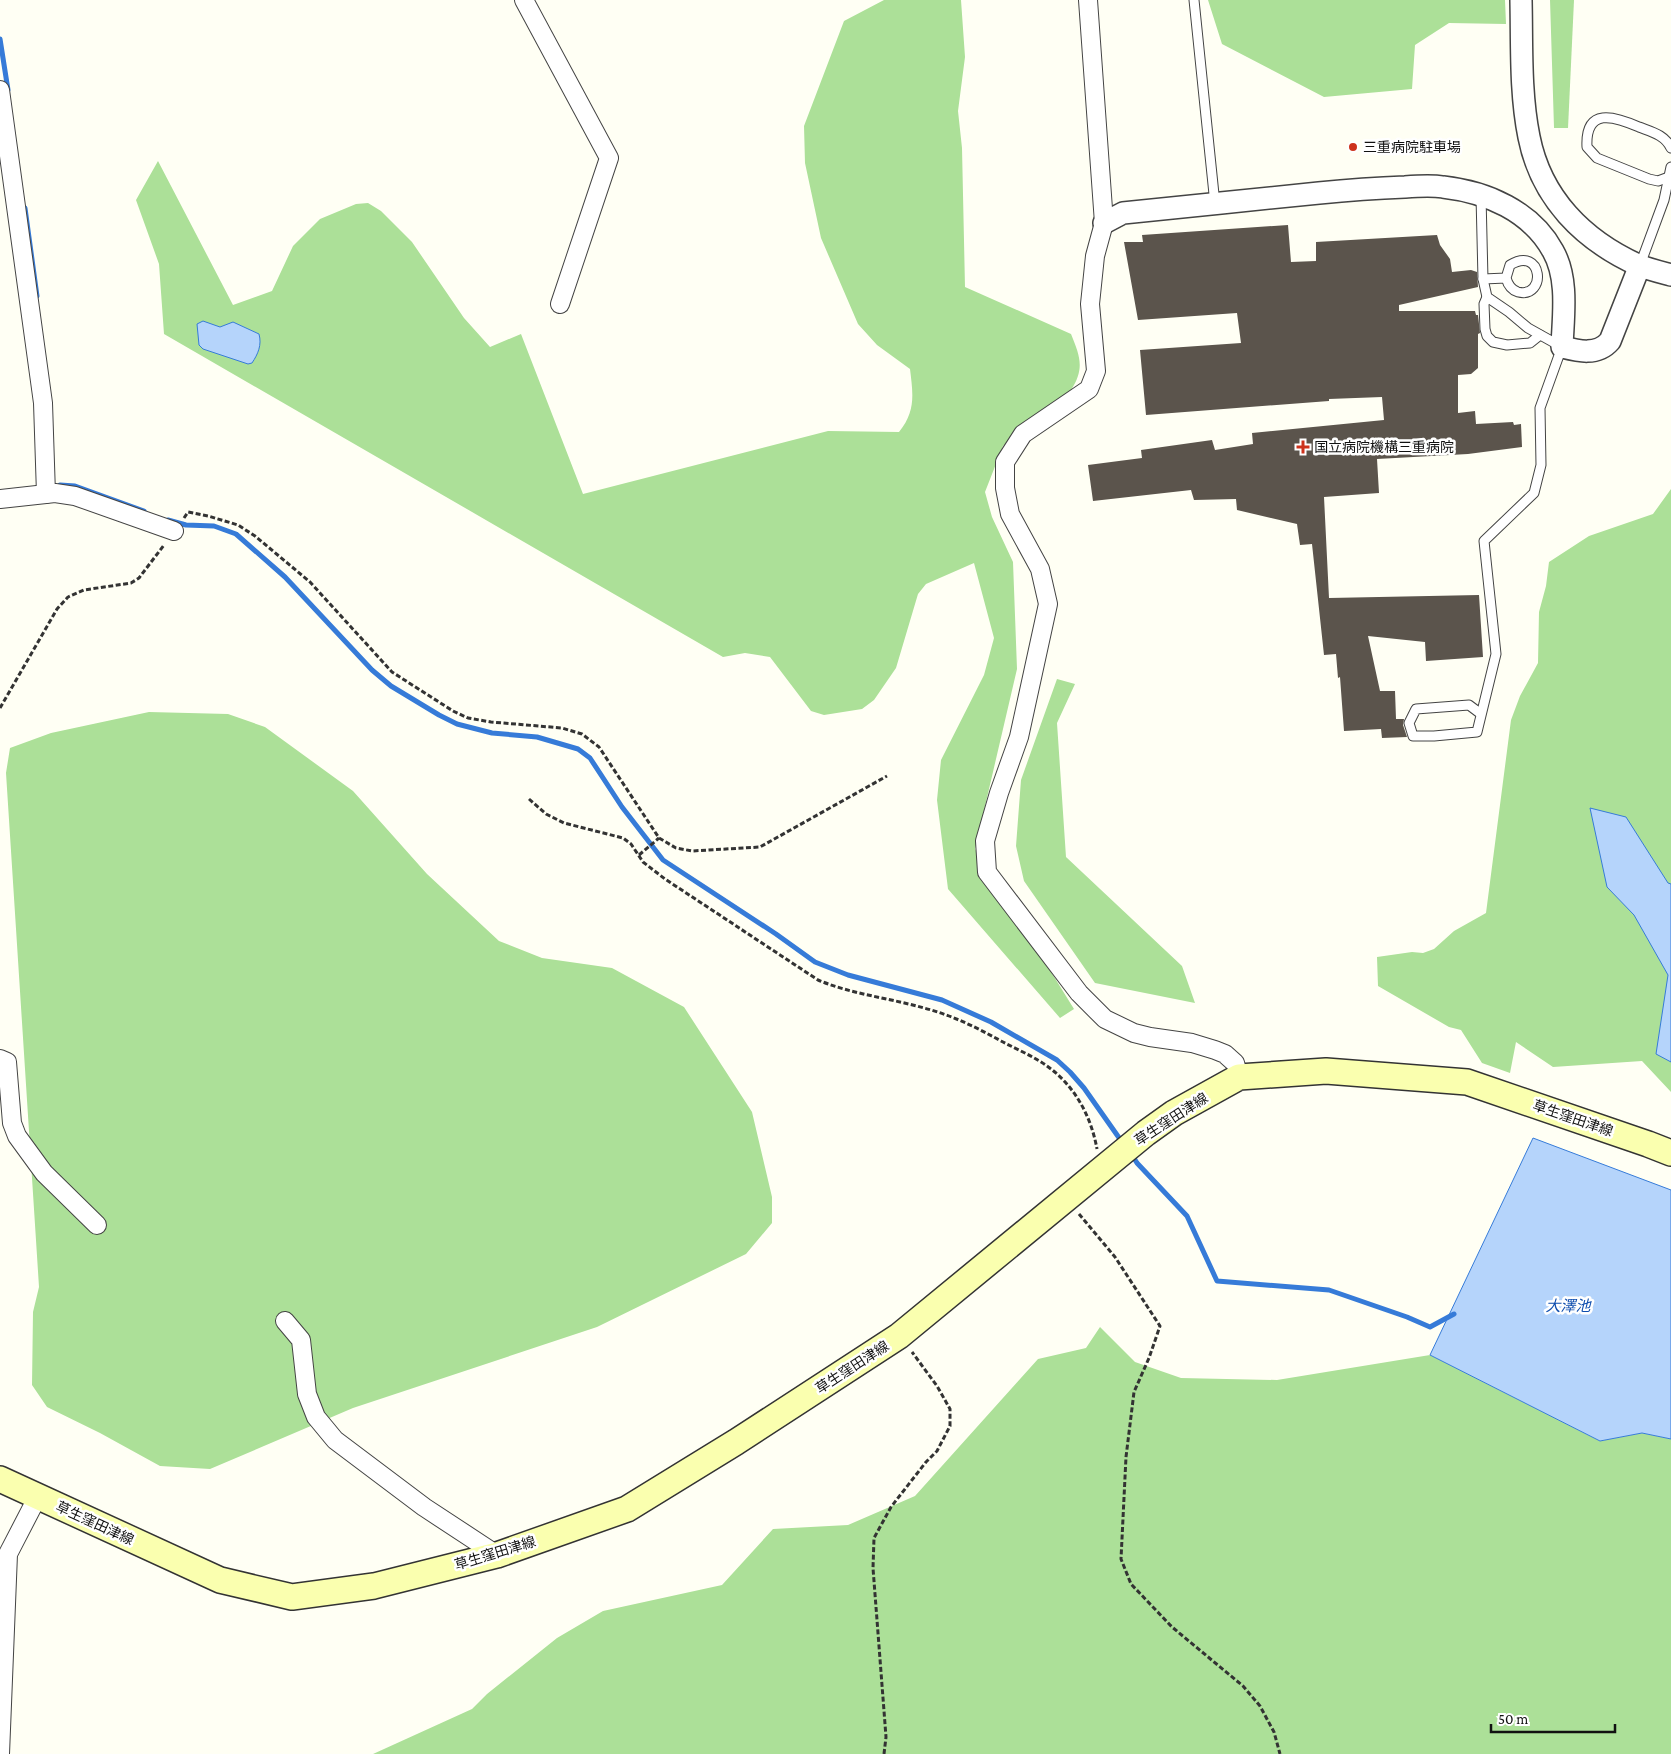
<svg xmlns="http://www.w3.org/2000/svg" width="1671" height="1754" viewBox="0 0 1671 1754" font-family="'Crimson Pro','Noto Sans JP',serif">
  <rect width="100%" height="100%" fill="#fffff4"/>
  <g fill="#ace098">
    <path d="M 884,0 L 961,0 L 965,57 L 958,111 L 962,148 L 965,287 L 1071,334 C 1080,356 1085,369 1071,390 L 1003,446 L 985,492 L 992,517 L 1013,562 L 1017,669 L 975,849 L 1074,1009 L 1060,1018 L 948,889 L 937,800 L 941,760 L 984,675 L 994,638 L 974,563 L 926,584 L 918,594 L 896,668 L 874,700 L 862,709 L 824,715 L 811,711 L 770,657 L 745,653 L 723,657 L 164,334 L 159,264 L 136,200 L 158,161 L 233,305 L 272,291 L 293,246 L 320,219 L 356,204 L 368,203 L 381,211 L 412,242 L 464,318 L 490,347 L 521,334 L 583,494 L 828,431 L 899,432 C 916,411 913,394 910,369 L 877,345 L 858,324 L 821,238 L 805,163 L 804,126 L 844,21 Z"/>
    <polygon points="1208,0 1505,0 1506,24 1449,23 1415,45 1412,89 1324,97 1222,44"/>
    <polygon points="1550,0 1574,0 1568,128 1554,128"/>
    <polygon points="1671,489 1671,1092 1642,1061 1553,1067 1516,1042 1510,1073 1482,1063 1461,1030 1449,1027 1378,986 1377,957 1412,952 1423,953 1434,949 1454,931 1486,913 1511,720 1520,696 1538,663 1539,612 1546,586 1549,562 1589,536 1653,514"/>
    <polygon points="1057,679 1075,684 1057,723 1066,857 1182,966 1195,1003 1095,983 1024,881 1016,846 1021,780"/>
    <polygon points="149,712 228,714 265,727 353,791 427,874 499,941 542,958 612,968 684,1007 752,1112 772,1197 772,1223 746,1254 597,1327 353,1408 210,1469 160,1466 100,1433 47,1407 32,1385 33,1312 39,1287 6,773 10,748 51,733"/>
    <polygon points="1100,1327 1135,1362 1181,1378 1277,1380 1430,1355 1600,1441 1642,1433 1671,1439 1671,1754 373,1754 472,1709 487,1694 557,1638 603,1611 722,1585 773,1529 848,1525 915,1496 1038,1359 1086,1348"/>
  </g>
  <g fill="#b5d4fb" stroke="#367bd8">
    <path d="M 203,321 L 220,327 L 233,322 L 259,334 C 262,345 258,354 252,363 L 248,364 L 203,349 L 199,345 L 197,324 Z"/>
    <polygon points="1590,808 1626,817 1668,883 1671,884 1671,1062 1656,1054 1668,975 1634,915 1607,887"/>
    <polygon points="1533,1138 1671,1190 1671,1439 1642,1433 1600,1441 1430,1355"/>
  </g>
  <g fill="none" stroke-linecap="round" stroke-linejoin="round">
    <g stroke="#367bd8" stroke-width="5">
      <polyline points="0,39 8,90"/>
      <polyline points="25,208 37,296"/>
      <polyline points="60,485 75,486 144,511"/>
      <polyline points="168,520 186,525 214,526 236,534 285,577 372,670 391,686 439,715 457,724 492,733 537,737 578,749 590,758 622,807 663,860 776,934 815,962 848,975 942,1000 991,1022 1057,1060 1070,1072 1084,1088 1122,1142"/>
      <polyline points="1132,1155 1137,1163 1187,1216 1217,1281 1329,1290 1407,1317 1430,1327 1454,1314"/>
    </g>
  </g>
  <polygon fill="#5b544c" points="1288,225 1291,262 1316,261 1316,242 1437,235 1440,245 1450,259 1452,272 1471,270 1477,272 1478,287 1399,305 1399,311 1475,311 1476,315 1478,315 1480,333 1478,334 1478,368 1471,374 1458,375 1458,413 1475,411 1476,424 1513,422 1514,425 1521,424 1522,447 1468,454 1377,459 1379,493 1324,497 1329,598 1479,595 1483,657 1426,661 1425,642 1368,636 1380,691 1395,691 1396,719 1404,719 1403,725 1407,737 1382,738 1381,729 1344,731 1340,677 1338,678 1336,654 1324,655 1312,544 1300,545 1297,524 1237,510 1236,499 1194,500 1191,490 1093,501 1088,465 1142,458 1141,450 1212,440 1215,450 1253,444 1252,433 1384,420 1382,397 1329,399 1329,401 1146,415 1140,350 1241,343 1237,313 1138,320 1124,242 1143,242 1142,235"/>
  <g fill="none" stroke-linecap="round" stroke-linejoin="round">
    <defs>
      <g id="service">
        <polyline points="1194,0 1215,204"/>
        <path d="M 1669,177 L 1658,181 L 1649,179 L 1597,158 L 1587,147 C 1585,107 1614,116 1639,127 C 1652,132 1665,135 1671,148"/>
        <polyline points="1640,265 1664,200 1671,167"/>
        <path d="M 1483,279 L 1506,278 L 1510,265 C 1543,245 1547,299 1518,292 C 1511,290 1508,285 1506,278"/>
        <polyline points="1487,297 1484,304 1485,329 1487,336 1493,342 1507,345 1530,343 1540,335"/>
        <polyline points="1481,714 1469,705 1416,709 1409,723 1413,736 1434,736 1477,732 1496,654 1484,541 1534,493 1541,465 1540,408 1562,347 1528,328 1509,312 1487,297 1483,279 1481,196"/>
      </g>
      <g id="minor">
        <polyline points="524,0 609,158 560,304"/>
        <polyline points="1088,0 1104,223 1095,256 1090,304 1096,371 1089,389 1023,434 1005,462 1005,488 1010,514 1040,569 1048,604 1019,737 999,793 985,841 987,872 1079,993 1105,1019 1134,1033 1150,1037 1192,1043 1215,1050 1225,1054 1235,1063 1239,1077"/>
        <polyline points="0,90 43,403 46,494"/>
        <polyline points="0,499 55,493 75,496 174,531"/>
        <polyline points="0,1059 7,1062 12,1123 17,1136 44,1173 97,1225"/>
        <polyline points="285,1321 301,1340 307,1394 316,1417 335,1440 424,1507 497,1555"/>
        <polyline points="0,1754 8,1554 38,1496"/>
      </g>
      <g id="tertiary">
        <path d="M 1521,0 C 1522,45 1520,93 1529,137 C 1541,198 1583,240 1638,265 C 1648,269 1660,272 1671,275"/>
        <path d="M 1104,223 L 1123,213 C 1188,206 1254,200 1319,193 C 1348,190 1376,188 1405,187 C 1418,186 1431,185 1443,187 C 1487,192 1531,211 1553,251 C 1569,279 1563,317 1562,347 C 1578,351 1597,356 1610,341 L 1640,265"/>
      </g>
      <polyline id="secondary" points="0,1479 220,1580 292,1597 374,1586 497,1555 627,1509 736,1442 899,1336 1146,1133 1174,1113 1239,1077 1326,1071 1467,1082 1648,1144 1671,1153"/>
    </defs>
    <use href="#service" stroke="#444" stroke-width="11"/>
    <use href="#minor" stroke="#444" stroke-width="20"/>
    <use href="#tertiary" stroke="#444" stroke-width="24"/>
    <use href="#secondary" stroke="#333" stroke-width="28"/>
    <g stroke="#333" stroke-width="3" stroke-dasharray="5 2.5" stroke-linecap="butt">
      <polyline points="184,518 188,512 208,516 238,525 255,536 310,582 392,672 453,711 468,718 491,722 562,728 582,734 599,747 659,838 676,848 692,851 760,847 887,776"/>
      <polyline points="0,708 57,609 68,597 84,590 131,583 139,578 164,545"/>
      <path d="M 529,799 L 546,814 L 564,823 L 623,838 L 631,844 L 643,862 L 665,879 L 818,980 C 851,994 889,998 924,1008 C 951,1015 976,1027 1001,1041 C 1016,1049 1033,1056 1047,1066 C 1075,1086 1091,1116 1097,1149"/>
      <polyline points="639,855 659,838"/>
      <polyline points="1079,1214 1115,1257 1160,1326 1149,1358 1134,1392 1126,1457 1121,1559 1131,1584 1172,1627 1243,1686 1260,1706 1274,1732 1280,1754"/>
      <polyline points="884,1754 886,1737 873,1568 874,1538 891,1507 926,1462 937,1451 950,1426 950,1409 937,1386 912,1352"/>
    </g>
    <use href="#service" stroke="#fff" stroke-width="9"/>
    <use href="#minor" stroke="#fff" stroke-width="18"/>
    <use href="#tertiary" stroke="#fff" stroke-width="21"/>
    <use href="#secondary" stroke="#faffaf" stroke-width="25"/>
  </g>
  <g fill="#cd321c" stroke="#fff" stroke-width="2">
    <circle cx="1353" cy="147" r="5"/>
    <path d="M1300.5 439.5h5v5h5v5h-5v5h-5v-5h-5v-5h5z"/>
  </g>
  <g text-anchor="middle" stroke-width="5" stroke-linejoin="round" paint-order="stroke">
    <g font-size="14" fill="#111" stroke="#fff" text-anchor="start">
      <text x="1363" y="152">三重病院駐車場</text>
      <text x="1314" y="452">国立病院機構三重病院</text>
    </g>
    <g font-size="14" fill="#111" stroke="#fff">
      <text transform="translate(1573 1118) rotate(19)" y="5">草生窪田津線</text>
      <text transform="translate(1171 1119) rotate(-33)" y="5">草生窪田津線</text>
      <text transform="translate(852 1367) rotate(-33)" y="5">草生窪田津線</text>
      <text transform="translate(95 1523) rotate(25)" y="5">草生窪田津線</text>
      <text transform="translate(495 1553) rotate(-17)" y="5">草生窪田津線</text>
    </g>
    <g font-size="15" font-style="italic" fill="#0e4dae" stroke="#fff">
      <text x="1568" y="1311">大澤池</text>
    </g>
  </g>
  <path d="M1491 1724v8h124v-8" fill="none" stroke="#111111" stroke-width="2.5"/>
  <text x="1498" y="1724" font-size="15" fill="#111111" stroke="#ffffff" stroke-width="4" paint-order="stroke">50 m</text>
</svg>
